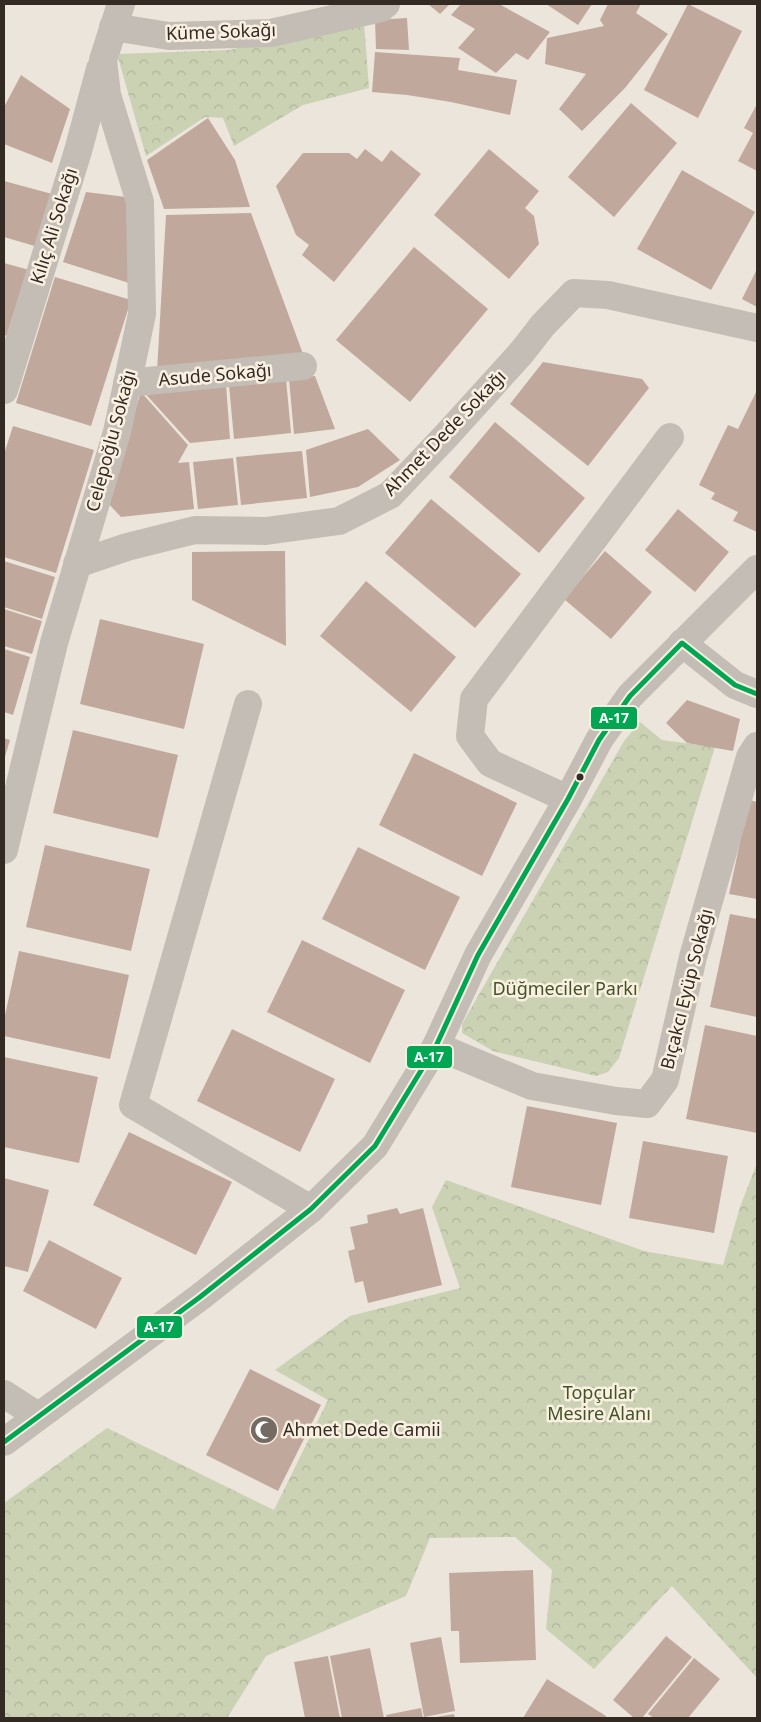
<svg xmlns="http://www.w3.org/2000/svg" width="761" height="1722" viewBox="0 0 761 1722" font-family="'Noto Sans',sans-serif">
  <defs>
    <pattern id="park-crowns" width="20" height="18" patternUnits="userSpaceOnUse" patternTransform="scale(1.25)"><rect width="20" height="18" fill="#cbd2b4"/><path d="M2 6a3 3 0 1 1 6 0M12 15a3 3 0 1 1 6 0" fill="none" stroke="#afb49b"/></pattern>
  </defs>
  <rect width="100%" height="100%" fill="#ece5db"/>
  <g fill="url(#park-crowns)">
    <polygon points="364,22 369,88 303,105 234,146 223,118 205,117 146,156 117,54 229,50 278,39"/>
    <polygon points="640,722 662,740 715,747 619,1058 608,1072 596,1076 493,1051 462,1033 462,1024 624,741"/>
    <polygon points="757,1163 757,1678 672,1586 594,1669 546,1629 552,1570 515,1537 430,1538 406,1596 266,1656 227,1718 4,1718 4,1503 107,1428 274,1510 328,1400 275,1370 350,1316 460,1288 432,1207 446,1180 644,1251 723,1265 740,1207"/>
  </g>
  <g fill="#c1a89c">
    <polygon points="428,4 450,4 440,14"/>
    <polygon points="461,4 499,4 550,32 528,60 516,53 496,73 458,48 475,29 451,15"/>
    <polygon points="546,4 592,4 578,25"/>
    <polygon points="608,4 641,4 636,13 668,34 625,88 582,131 559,109 586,74 545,64 547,38 604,26 600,20"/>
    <polygon points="688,4 742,31 698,118 644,90"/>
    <polygon points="407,18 409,50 376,49 375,20"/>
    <polygon points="375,52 460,58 458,70 517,80 510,115 451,102 407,95 372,92"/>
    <polygon points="21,75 70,109 52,163 4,144 4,107"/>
    <polygon points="631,103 677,143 614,217 568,177"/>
    <polygon points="757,104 757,171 738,161 753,133 744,128"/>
    <polygon points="208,118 235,160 250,207 164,209 147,160"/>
    <polygon points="365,149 382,162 391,150 421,174 334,282 302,255 309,245 296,235 276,186 303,153 349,153 357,159"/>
    <polygon points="489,149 539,191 525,208 534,216 539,244 509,279 434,215"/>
    <polygon points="682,170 755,212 711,290 637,249"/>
    <polygon points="4,181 52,194 38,247 4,237"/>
    <polygon points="86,192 126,197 129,283 63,262"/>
    <polygon points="251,213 306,362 157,371 166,215"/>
    <polygon points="414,247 488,309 410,402 336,340"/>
    <polygon points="4,263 33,271 13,337 4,335"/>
    <polygon points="757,269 757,307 742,299"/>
    <polygon points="55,277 131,300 91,426 16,403"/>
    <polygon points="543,362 642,379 649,388 588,466 510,404"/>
    <polygon points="315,376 335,429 294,434 289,379"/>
    <polygon points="286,379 291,433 234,439 229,385"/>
    <polygon points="226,384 230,439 190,443 142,390"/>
    <polygon points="757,390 757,532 733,521 738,512 711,499 715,493 699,485 728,425 738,429"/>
    <polygon points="141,392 188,445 178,463 189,462 194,509 121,517 106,501"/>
    <polygon points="495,422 585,498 539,553 449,477"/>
    <polygon points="13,426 94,450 56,573 4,557 4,454"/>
    <polygon points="368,429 400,460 358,487 310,497 306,450"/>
    <polygon points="302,451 307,498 241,505 236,457"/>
    <polygon points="233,458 238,505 198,509 193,462"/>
    <polygon points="431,499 521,574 475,628 385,553"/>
    <polygon points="678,509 729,552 695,592 645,550"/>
    <polygon points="285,551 286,646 192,600 192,552"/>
    <polygon points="605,551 652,592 611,639 564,599"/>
    <polygon points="4,561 55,577 42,619 4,607"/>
    <polygon points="366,581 456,657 411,712 320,636"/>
    <polygon points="4,609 42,621 32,654 4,646"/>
    <polygon points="100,619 204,644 184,729 80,704"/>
    <polygon points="4,649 30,657 13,715 4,712"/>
    <polygon points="687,700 740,719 733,751 687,743 666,723"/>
    <polygon points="73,730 178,755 158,838 53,813"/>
    <polygon points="4,738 10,740 4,760"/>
    <polygon points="414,753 517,803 482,876 379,825"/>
    <polygon points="749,800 757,802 757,899 729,894"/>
    <polygon points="45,845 150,869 131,951 26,927"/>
    <polygon points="358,847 460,897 425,970 322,919"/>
    <polygon points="730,914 757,919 757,1017 710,1007"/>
    <polygon points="302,940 405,990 370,1063 267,1012"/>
    <polygon points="19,951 129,975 110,1059 4,1036 4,1020"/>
    <polygon points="705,1025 757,1036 757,1133 686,1119"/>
    <polygon points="232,1029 335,1079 300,1152 197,1101"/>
    <polygon points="4,1057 98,1077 79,1163 4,1147"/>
    <polygon points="527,1106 617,1123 601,1205 511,1187"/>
    <polygon points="129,1132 232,1182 196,1255 93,1205"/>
    <polygon points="643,1141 728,1156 714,1233 629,1218"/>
    <polygon points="4,1178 49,1190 28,1272 4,1266"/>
    <polygon points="397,1208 400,1214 423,1208 442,1285 368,1303 363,1281 355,1283 348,1251 355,1249 350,1227 368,1223 367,1215"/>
    <polygon points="49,1240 122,1278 96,1329 23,1291"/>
    <polygon points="250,1369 321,1405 278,1491 206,1455"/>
    <polygon points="533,1570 536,1660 460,1663 459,1631 451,1631 449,1573"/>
    <polygon points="666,1636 692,1657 642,1718 634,1718 613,1700"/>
    <polygon points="441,1637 455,1711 424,1717 410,1643"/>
    <polygon points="370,1648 384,1718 342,1718 330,1656"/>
    <polygon points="328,1656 340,1718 305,1718 294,1662"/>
    <polygon points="694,1658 720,1679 688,1718 654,1718 648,1714"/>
    <polygon points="547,1679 606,1716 605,1718 523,1718"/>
    <polygon points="421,1708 423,1718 387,1718 386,1715"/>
    <polygon points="454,1714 455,1718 436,1718 436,1717"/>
  </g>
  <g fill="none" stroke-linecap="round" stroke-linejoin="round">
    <g stroke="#c4bdb5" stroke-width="28">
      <polyline points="113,27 169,36 271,33 381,8 386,4"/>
      <polyline points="127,383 303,366"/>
      <polyline points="4,390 78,151 100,69"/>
      <polyline points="77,564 127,547 195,530 266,531 339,521 390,495 446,436 522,352 543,325 574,293 608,295 757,328"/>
      <polyline points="682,643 735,685 757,694"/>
      <polyline points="248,704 133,1105 311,1209"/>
      <polyline points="568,799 490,763 470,736 474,699 670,437"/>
      <polyline points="4,850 54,643 117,432 142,314 140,202 107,95 103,60 121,4"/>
      <polyline points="436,1046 532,1086 616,1101 647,1104 665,1080 693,957 750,757 757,746"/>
      <polyline points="4,1394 38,1416"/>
      <polyline points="4,1442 200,1297 311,1209 375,1146 436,1046 478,955 568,799 599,740 630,696 757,569"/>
    </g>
    <defs>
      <polyline id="bus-1" points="4,1442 200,1297 311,1209 375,1146 436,1046 478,955 568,799 599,740 630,696 682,643 735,685 757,694"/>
    </defs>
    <use href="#bus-1" stroke="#faf0e1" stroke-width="9"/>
    <use href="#bus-1" stroke="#00a651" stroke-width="5"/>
  </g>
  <defs>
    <symbol id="mosque-disc" viewBox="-11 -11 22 22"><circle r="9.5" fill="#746b64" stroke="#faf0e1"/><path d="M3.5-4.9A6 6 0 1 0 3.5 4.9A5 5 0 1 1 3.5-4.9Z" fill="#fff"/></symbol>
  </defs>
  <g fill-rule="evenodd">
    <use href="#mosque-disc" x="248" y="1414" width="32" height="32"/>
  </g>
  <circle fill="#342a24" stroke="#faf0e1" stroke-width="2" cx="580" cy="777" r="4.5"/>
  <g text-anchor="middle" stroke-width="5" stroke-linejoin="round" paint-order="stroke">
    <g font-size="18" fill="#342a24" stroke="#faf0e1">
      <text transform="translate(221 32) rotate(-2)" y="6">Küme Sokağı</text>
      <text transform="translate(54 226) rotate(-73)" y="6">Kılıç Ali Sokağı</text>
      <text transform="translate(215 375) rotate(-5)" y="6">Asude Sokağı</text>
      <text transform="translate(445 433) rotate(-46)" y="6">Ahmet Dede Sokağı</text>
      <text transform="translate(111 441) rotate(-75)" y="6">Celepoğlu Sokağı</text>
      <text transform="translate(687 989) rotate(-76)" y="6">Bıçakcı Eyüp Sokağı</text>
    </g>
    <g font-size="18" fill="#415426" stroke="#faf0e1">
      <text x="565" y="995">Düğmeciler Parkı</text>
      <text x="599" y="1399">Topçular<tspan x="599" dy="21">Mesire Alanı</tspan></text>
    </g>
    <g font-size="18" fill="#342a24" stroke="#faf0e1" text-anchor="start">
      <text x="283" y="1436">Ahmet Dede Camii</text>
    </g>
  </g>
  <g stroke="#faf0e1" stroke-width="2">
    <rect x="590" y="706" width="48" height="24" rx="5" fill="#00a651"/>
    <rect x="406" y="1045" width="47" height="24" rx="5" fill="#00a651"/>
    <rect x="136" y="1315" width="47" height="24" rx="5" fill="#00a651"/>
  </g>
  <g font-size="14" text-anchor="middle" font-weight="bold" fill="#fff">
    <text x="614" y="723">A-17</text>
    <text x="429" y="1062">A-17</text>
    <text x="159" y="1332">A-17</text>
  </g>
  <rect width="761" height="1722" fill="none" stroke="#342a24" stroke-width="10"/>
</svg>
